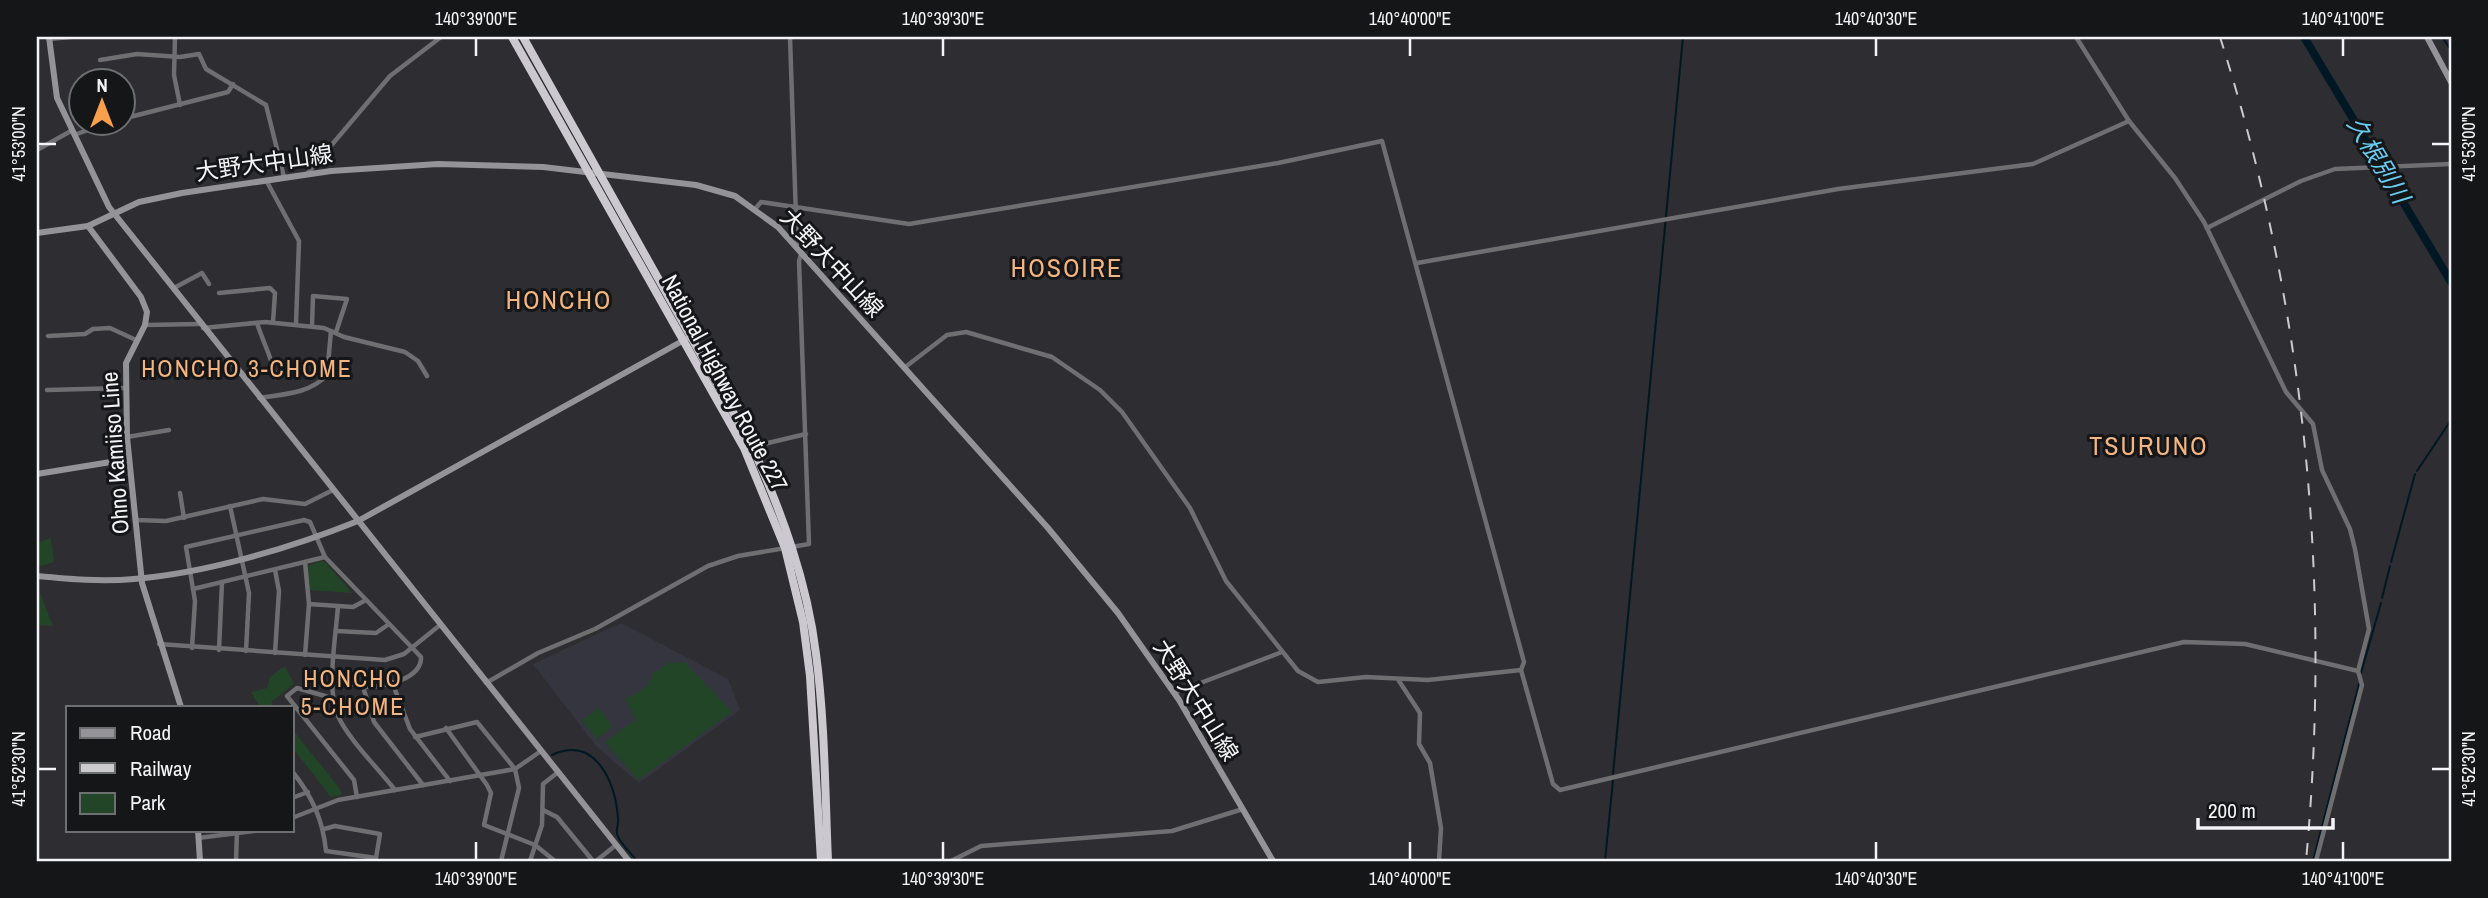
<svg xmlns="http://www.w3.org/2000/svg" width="2488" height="898" viewBox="0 0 2488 898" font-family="'Archivo Narrow','Noto Sans JP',sans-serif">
  <rect width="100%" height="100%" fill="#2d2d32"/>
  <polygon fill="#34353f" points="621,623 728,679 740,710 639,783 596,746 533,664"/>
  <g fill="#234527">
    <polygon points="51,538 54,562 37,567 37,543"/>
    <polygon points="322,561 326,563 352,593 310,590 307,566"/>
    <polygon points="37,585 53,626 37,625"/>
    <polygon points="685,662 732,712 638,780 605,742 636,719 625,700 649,685 652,674 669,663"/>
    <polygon points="285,666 294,684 271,702 275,707 260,707 251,692 267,688 270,677"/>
    <polygon points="599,708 613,727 596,739 582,720"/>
    <polygon points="292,729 340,789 342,795 331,797 292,747"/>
  </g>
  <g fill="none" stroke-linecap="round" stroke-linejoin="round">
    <g stroke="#001823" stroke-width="2">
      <polyline points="2442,37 2451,50"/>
      <polyline points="2417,471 2451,420"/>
      <polyline points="2391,562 2415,474"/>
      <polyline points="2382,598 2390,566"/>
      <polyline points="2361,673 2381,603"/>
      <path d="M 552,755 C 595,735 615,781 618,818 C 619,823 616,829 617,834 C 620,844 632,854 637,861"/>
      <polyline points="1613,774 1683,37"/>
      <polyline points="1605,861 1613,780"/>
      <polyline points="2313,861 2359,684"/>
    </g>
    <polyline stroke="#001823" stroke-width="8" points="2304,37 2451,282"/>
    <g stroke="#6f6f71" stroke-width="4.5">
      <polyline points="175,37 174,75 180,105"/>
      <polyline points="790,37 797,248"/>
      <polyline points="2076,37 2129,121 2175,178 2204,222 2286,392 2313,424 2322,470 2350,529 2355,549 2369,629 2358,671 2362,685 2316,861"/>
      <polyline points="49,39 71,37"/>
      <polyline points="100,60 137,54 180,57 199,54 206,69 266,105 284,177"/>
      <polyline points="122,119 228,92 233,84"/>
      <polyline points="74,135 110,122"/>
      <polyline points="37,150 71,131"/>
      <polyline points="307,174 390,76 441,37"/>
      <polyline points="266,180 299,241 296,324"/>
      <polyline points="756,208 761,202 909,224 1278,163 1382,141 1524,662 1521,670 1553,784 1560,790 2184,642 2245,644 2358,671"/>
      <polyline points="2207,228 2301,181 2335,169 2451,164"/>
      <polyline points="1417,263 1838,189 2033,164 2129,121"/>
      <polyline points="174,288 202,273 209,284"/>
      <polyline points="219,293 270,288 275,293 273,322"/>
      <path d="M 257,323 C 263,342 272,358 276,378"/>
      <polyline points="145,325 200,324"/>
      <polyline points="312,326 313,296 347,299 336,332"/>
      <polyline points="203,328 265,322 324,328 344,337 405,352 418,361 427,376"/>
      <polyline points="48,336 85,334 93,329 110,328 136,340"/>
      <polyline points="904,368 947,335 966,332 1052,357 1100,390 1122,412 1190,508 1226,581 1298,671 1318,682 1366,677 1428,680 1521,670"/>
      <polyline points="47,390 124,388"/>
      <path d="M 259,398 C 284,394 309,394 327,375 L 331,331"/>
      <polyline points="127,437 169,430"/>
      <polyline points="751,447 806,434"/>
      <polyline points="180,493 184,518"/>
      <polyline points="230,506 249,593 246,651"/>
      <polyline points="135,520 166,521 263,499 305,504 333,490"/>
      <polyline points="275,570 279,591 275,653"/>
      <polyline points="193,589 325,557"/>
      <polyline points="309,604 353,607 366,600"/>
      <path d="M 338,606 C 336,635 326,690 338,716 C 349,740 378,768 395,790"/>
      <polyline points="336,631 376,633 389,624"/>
      <polyline points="159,644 385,660 404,654 440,625"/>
      <path d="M 192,648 L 195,601 L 186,547 L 304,520 L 310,522 L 325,557 L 421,657 C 422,679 384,687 367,687 C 357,687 344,681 334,678"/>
      <polyline points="219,650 222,582"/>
      <polyline points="305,655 309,604 305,562"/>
      <polyline points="1399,681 1420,713 1419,744 1430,763 1441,828 1439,861"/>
      <polyline points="392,682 410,729 450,781"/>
      <polyline points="486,683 538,653 595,629 708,566 738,556 809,544 799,261 801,254"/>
      <polyline points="363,687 374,722 423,785"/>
      <polyline points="1174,693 1282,652"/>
      <polyline points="332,698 297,688 287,696 354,780 357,797"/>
      <polyline points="446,728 487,785 491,793 484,825 535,845 555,861"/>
      <polyline points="415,737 477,722 515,769 519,788 501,861"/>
      <path d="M 292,771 C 312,796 323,820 326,851 L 376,858 L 380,834 L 335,826 L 324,829"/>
      <polyline points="292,798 308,792"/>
      <polyline points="543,810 557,817 593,861"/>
      <polyline points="292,818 338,800 515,769 541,751"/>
      <polyline points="198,838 262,830"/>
      <polyline points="236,861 237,830"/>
      <polyline points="530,861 542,825 543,784 557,773"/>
      <polyline points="596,861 616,845"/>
      <polyline points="951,861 981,846 1172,831 1243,809"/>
    </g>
    <g stroke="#949397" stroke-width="6">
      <polyline points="49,37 57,98 109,207 629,861"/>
      <polyline points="2427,37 2451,82"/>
      <polyline points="88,226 141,297 147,312 145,325 126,363 127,437 142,583 181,707"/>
      <polyline points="37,233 88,226 139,202 182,193 331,171 438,164 543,167 696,185 735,196 778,227 1048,528 1118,613 1179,700 1273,861"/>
      <polyline points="37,474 129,459"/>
      <path d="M 37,576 C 69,579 101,582 134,579 C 206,573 291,548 358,521 L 686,339"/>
      <polyline points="198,830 200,861"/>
    </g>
    <g stroke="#cbc9cf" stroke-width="8">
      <polyline points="512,37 744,448 785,548 803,622 810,676 821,861"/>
      <path d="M 523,37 L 752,446 C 782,513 807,581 816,654 C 825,722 825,792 828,861"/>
    </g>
    <path stroke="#cbcbce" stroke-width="2" stroke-dasharray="12 12" stroke-linecap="butt" d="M 2220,37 C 2305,304 2332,582 2306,861"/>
  </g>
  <path fill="none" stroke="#f4f4f7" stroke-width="2.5" d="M 476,38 L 476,56M 943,38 L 943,56M 1410,38 L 1410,56M 1876,38 L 1876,56M 2343,38 L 2343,56M 38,144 L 56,144M 2432,144 L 2450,144M 38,769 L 56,769M 2432,769 L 2450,769M 476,842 L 476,860M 943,842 L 943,860M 1410,842 L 1410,860M 1876,842 L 1876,860M 2343,842 L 2343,860"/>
  <g text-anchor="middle" stroke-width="6" stroke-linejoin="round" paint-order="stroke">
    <g font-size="23" fill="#f4f4f7" stroke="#151618">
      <text transform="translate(264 163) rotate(-8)" y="8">大野大中山線</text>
      <text transform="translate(832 263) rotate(47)" y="8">大野大中山線</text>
      <text transform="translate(725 383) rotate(62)" y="8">National Highway Route 227</text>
      <text transform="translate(115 453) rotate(-94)" y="8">Ohno Kamiiso Line</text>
      <text transform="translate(1196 700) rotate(58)" y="8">大野大中山線</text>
    </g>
    <g font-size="24" font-style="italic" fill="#67cdf2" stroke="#151618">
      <text transform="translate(2378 160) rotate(59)" y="8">久根別川</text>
    </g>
    <g font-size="24" letter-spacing="2" fill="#f4b581" stroke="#151618">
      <text x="247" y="377">HONCHO 3-CHOME</text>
      <text x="353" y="687">HONCHO<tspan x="353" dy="28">5-CHOME</tspan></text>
    </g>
    <g font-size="26" letter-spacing="2" fill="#f4b581" stroke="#151618">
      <text x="1067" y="277">HOSOIRE</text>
      <text x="559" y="309">HONCHO</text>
      <text x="2149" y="455">TSURUNO</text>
    </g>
  </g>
  <rect width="2488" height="898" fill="none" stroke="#151618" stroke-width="77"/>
  <rect x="66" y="706" width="228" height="126" fill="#151618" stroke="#6e6f71" stroke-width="2"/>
  <rect x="80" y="728" width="35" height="10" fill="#949397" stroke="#6e6f71" stroke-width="2"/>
  <text x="130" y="740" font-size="21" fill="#f4f4f7">Road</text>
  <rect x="80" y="763" width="35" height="10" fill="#cbcbce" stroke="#6e6f71" stroke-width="2"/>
  <text x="130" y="776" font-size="21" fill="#f4f4f7">Railway</text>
  <rect x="80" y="793" width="35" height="21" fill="#234527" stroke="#6e6f71" stroke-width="2"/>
  <text x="130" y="810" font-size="21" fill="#f4f4f7">Park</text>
  <g transform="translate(102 102)"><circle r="33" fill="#151618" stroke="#6e6f71" stroke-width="2"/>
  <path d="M0-5L12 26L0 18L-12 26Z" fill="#f9a04d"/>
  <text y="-10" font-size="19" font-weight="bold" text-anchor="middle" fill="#f4f4f7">N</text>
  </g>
  <path d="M2198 818v10h135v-10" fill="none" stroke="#f4f4f7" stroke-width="3.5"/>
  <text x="2208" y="818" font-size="21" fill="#f4f4f7" stroke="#151618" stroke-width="5" paint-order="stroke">200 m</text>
  <rect x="38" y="38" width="2412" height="822" fill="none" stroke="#f4f4f7" stroke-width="2.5"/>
  <g font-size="18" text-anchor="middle" fill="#f4f4f7">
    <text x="476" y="25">140°39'00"E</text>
    <text x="943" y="25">140°39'30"E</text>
    <text x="1410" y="25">140°40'00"E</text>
    <text x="1876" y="25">140°40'30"E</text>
    <text x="2343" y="25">140°41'00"E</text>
    <text transform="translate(19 144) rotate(-90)" y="6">41°53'00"N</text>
    <text transform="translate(2469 144) rotate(-90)" y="6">41°53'00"N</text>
    <text transform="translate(19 769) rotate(-90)" y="6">41°52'30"N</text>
    <text transform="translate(2469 769) rotate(-90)" y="6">41°52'30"N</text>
    <text x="476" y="885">140°39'00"E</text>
    <text x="943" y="885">140°39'30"E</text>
    <text x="1410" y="885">140°40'00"E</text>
    <text x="1876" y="885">140°40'30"E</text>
    <text x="2343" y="885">140°41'00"E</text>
  </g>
</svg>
